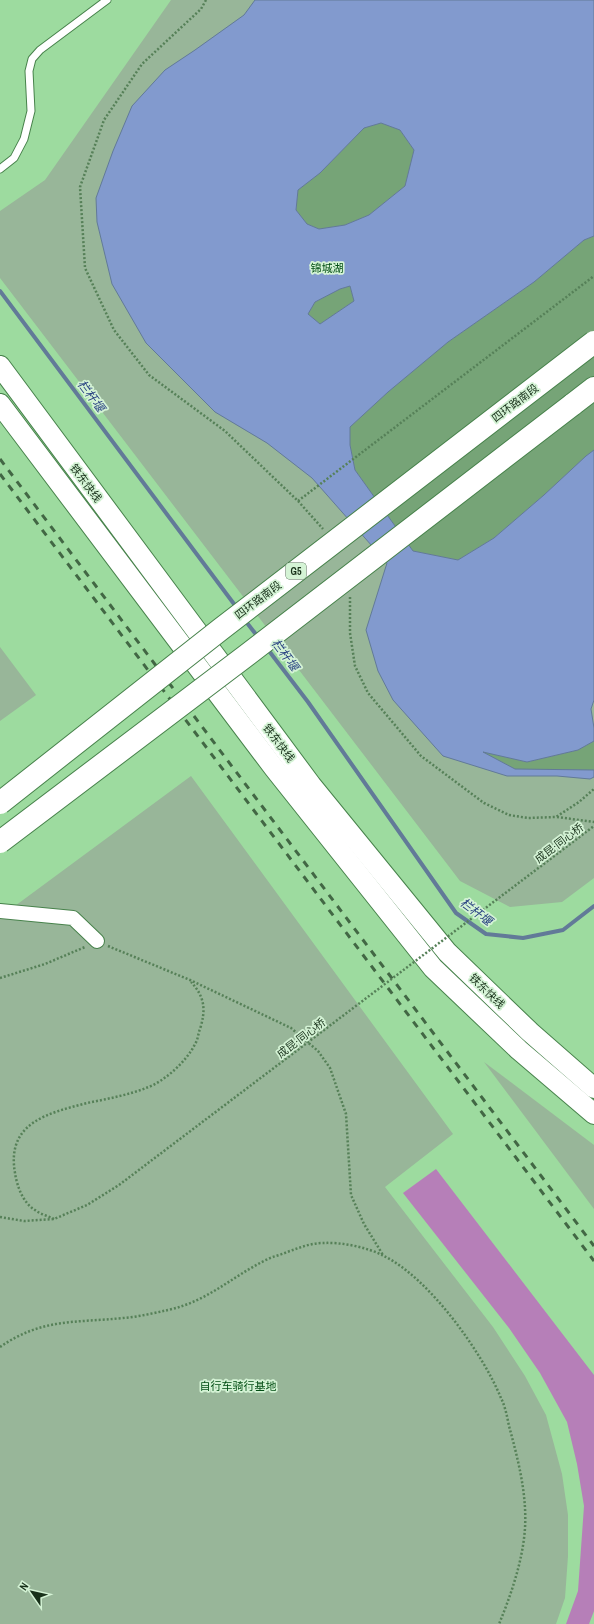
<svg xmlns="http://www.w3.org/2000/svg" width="594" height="1624" viewBox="0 0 594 1624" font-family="'Archivo Narrow','Noto Sans SC',sans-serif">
  <rect width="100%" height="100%" fill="#9ddb9f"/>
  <g fill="#98b699">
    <polygon points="171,0 594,0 594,878 562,902 510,907 460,881 0,278 0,211 45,180"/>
    <polygon points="0,647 36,695 0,721"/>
    <polygon points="191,776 453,1134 385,1187 493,1327 525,1376 546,1415 562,1474 568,1515 568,1556 565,1598 556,1624 0,1624 0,917"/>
    <polygon points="484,1062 594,1145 594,1209"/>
  </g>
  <g fill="#76a477">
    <polygon points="381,123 400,130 414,150 405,186 369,215 345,225 319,229 307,224 296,210 298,190 320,173 364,128"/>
    <polygon points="594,236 594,450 586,456 544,495 494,538 458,560 413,551 355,470 350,445 350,427 388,392 448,342 534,282 584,240"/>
    <polygon points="350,286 354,301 320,324 308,314 315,302 340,289"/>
    <polygon points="594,741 594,770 592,771 515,769 481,751 527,762 578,750"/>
  </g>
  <path fill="#829ace" stroke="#627a98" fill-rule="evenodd" d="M 255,0 L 594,0 L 594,236 L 584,240 L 534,282 L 448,342 L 388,392 L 350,427 L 350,445 L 355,470 L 413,551 L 458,560 L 494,538 L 544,495 L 586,456 L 594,450 L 594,700 L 591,709 L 594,728 L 594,741 L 578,750 L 527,762 L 483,752 L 515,769 L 594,770 L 594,777 L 590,779 L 557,776 L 507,776 L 443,756 L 393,700 L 378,671 L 366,630 L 387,563 L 312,478 L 267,443 L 215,412 L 146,343 L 112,284 L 97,222 L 96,198 L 113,151 L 132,106 L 165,70 L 195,50 L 244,15 ZM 381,123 L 400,130 L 414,150 L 405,186 L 369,215 L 345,225 L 319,229 L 307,224 L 296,210 L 298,190 L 320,173 L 364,128 ZM 350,286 L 354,301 L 320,324 L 308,314 L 315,302 L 340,289 Z"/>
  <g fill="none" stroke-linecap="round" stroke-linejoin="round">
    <g stroke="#627a98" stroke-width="4">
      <polyline points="0,291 237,608"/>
      <polyline points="244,619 258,637"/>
      <polyline points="266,647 308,702 456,913 486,934 523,938 563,930 594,906"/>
    </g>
  </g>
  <polygon fill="#b67fb8" points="436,1169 594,1375 594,1611 589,1624 566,1624 578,1591 584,1506 577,1464 567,1422 540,1373 509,1328 403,1193"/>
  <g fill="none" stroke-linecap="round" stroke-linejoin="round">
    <defs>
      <polyline id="lane" points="0,169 14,158 24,139 31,111 29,71 32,59 40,50 107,0"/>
      <polyline id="street" points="0,911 73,918 97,941"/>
      <g id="secondary">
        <polyline points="0,366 311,785 447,952 530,1032 594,1088"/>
        <polyline points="0,404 274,768 433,968 519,1050 594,1114"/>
      </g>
      <polyline id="highway" points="572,405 594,388"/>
    </defs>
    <use href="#lane" stroke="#47824b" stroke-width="9"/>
    <use href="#street" stroke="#47824b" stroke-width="16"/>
    <use href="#secondary" stroke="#47824b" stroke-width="22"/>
    <use href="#highway" stroke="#47824b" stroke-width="24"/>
    <g stroke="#568058" stroke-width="2.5" stroke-dasharray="2 2" stroke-linecap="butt">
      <polyline points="206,0 201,9 142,64 104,120 80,187 85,268 114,330 149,375 225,431 298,501 323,529"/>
      <polyline points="298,501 594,276"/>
      <polyline points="350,597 350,633 355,666 368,693 421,756 484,803 509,815 528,818 556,817 579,802 594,789"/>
      <polyline points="557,817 594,822"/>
      <polyline points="108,946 190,980 291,1028 318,1051 330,1068 346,1114 351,1195 364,1224 383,1255"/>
      <polyline points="0,978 45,964 85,947"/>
      <path d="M 54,1219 C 48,1216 40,1214 35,1210 C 23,1203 17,1186 15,1173 C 6,1122 49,1113 87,1103 C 107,1099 128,1095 146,1088 C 164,1082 187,1061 195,1044 C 198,1040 198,1034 200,1029 C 206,1010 205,997 191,982"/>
      <path d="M 0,1347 C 42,1318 75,1323 123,1318 C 138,1317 154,1313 168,1310 C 209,1301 232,1276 268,1259 C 274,1256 281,1255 287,1252 C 299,1248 310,1243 323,1243 C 341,1242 367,1247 384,1256 C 429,1278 482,1352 501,1398 C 505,1406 507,1416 509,1426 C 518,1459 527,1494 525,1528 C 523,1560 511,1595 499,1624"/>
    </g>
    <use href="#lane" stroke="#fff" stroke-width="7"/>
    <use href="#street" stroke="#fff" stroke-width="14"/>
    <use href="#secondary" stroke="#fff" stroke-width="20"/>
    <use href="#highway" stroke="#fff" stroke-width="22"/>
    <g stroke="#426744" stroke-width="3" stroke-dasharray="7 7" stroke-linecap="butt">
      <polyline points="0,459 594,1246"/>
      <polyline points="0,474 594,1261"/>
    </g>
    <defs>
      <g id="highway-bridge">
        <polyline points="0,803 221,629 594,342"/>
        <polyline points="0,842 247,655 572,405"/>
      </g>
    </defs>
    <use href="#highway-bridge" stroke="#47824b" stroke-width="24" stroke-linecap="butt"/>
    <polyline stroke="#568058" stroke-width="2.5" stroke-dasharray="2 2" stroke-linecap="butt" points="0,1217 24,1221 54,1219 87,1205 119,1185 594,826"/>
    <use href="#highway-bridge" stroke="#fff" stroke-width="22"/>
  </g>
  <g text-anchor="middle" stroke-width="3.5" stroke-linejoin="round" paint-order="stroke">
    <rect fill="#d4f3d5" stroke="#506b52" stroke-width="1" x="286" y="563" width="20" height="16" rx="3"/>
    <g font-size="10" font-weight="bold" fill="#18311a">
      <text x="296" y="575">G5</text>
    </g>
    <g font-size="11" fill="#024d13" stroke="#d4f3d5">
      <text x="327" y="272">锦城湖</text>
      <text x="238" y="1390">自行车骑行基地</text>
    </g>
    <g font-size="11" fill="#18311a" stroke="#d4f3d5">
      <text transform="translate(515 403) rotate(-37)" y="4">四环路南段</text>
      <text transform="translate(86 483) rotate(53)" y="4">铁东快线</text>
      <text transform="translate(258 600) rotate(-37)" y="4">四环路南段</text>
      <text transform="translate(279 743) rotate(53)" y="4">铁东快线</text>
      <text transform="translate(559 843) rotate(-37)" y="4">成昆·同心桥</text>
      <text transform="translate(487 991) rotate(44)" y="4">铁东快线</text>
      <text transform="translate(301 1038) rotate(-37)" y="4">成昆·同心桥</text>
    </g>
    <g font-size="12" font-style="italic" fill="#284181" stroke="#d4f3d5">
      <text transform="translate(91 396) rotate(53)" y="4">栏杆堰</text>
      <text transform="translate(285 655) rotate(53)" y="4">栏杆堰</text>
      <text transform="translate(476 912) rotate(37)" y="4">栏杆堰</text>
    </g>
  </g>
  <g transform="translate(32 1592) rotate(304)" stroke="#d4f3d5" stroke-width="3" paint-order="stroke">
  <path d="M0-3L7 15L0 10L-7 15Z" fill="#18311a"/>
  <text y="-6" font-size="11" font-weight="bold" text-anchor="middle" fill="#18311a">N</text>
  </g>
</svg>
